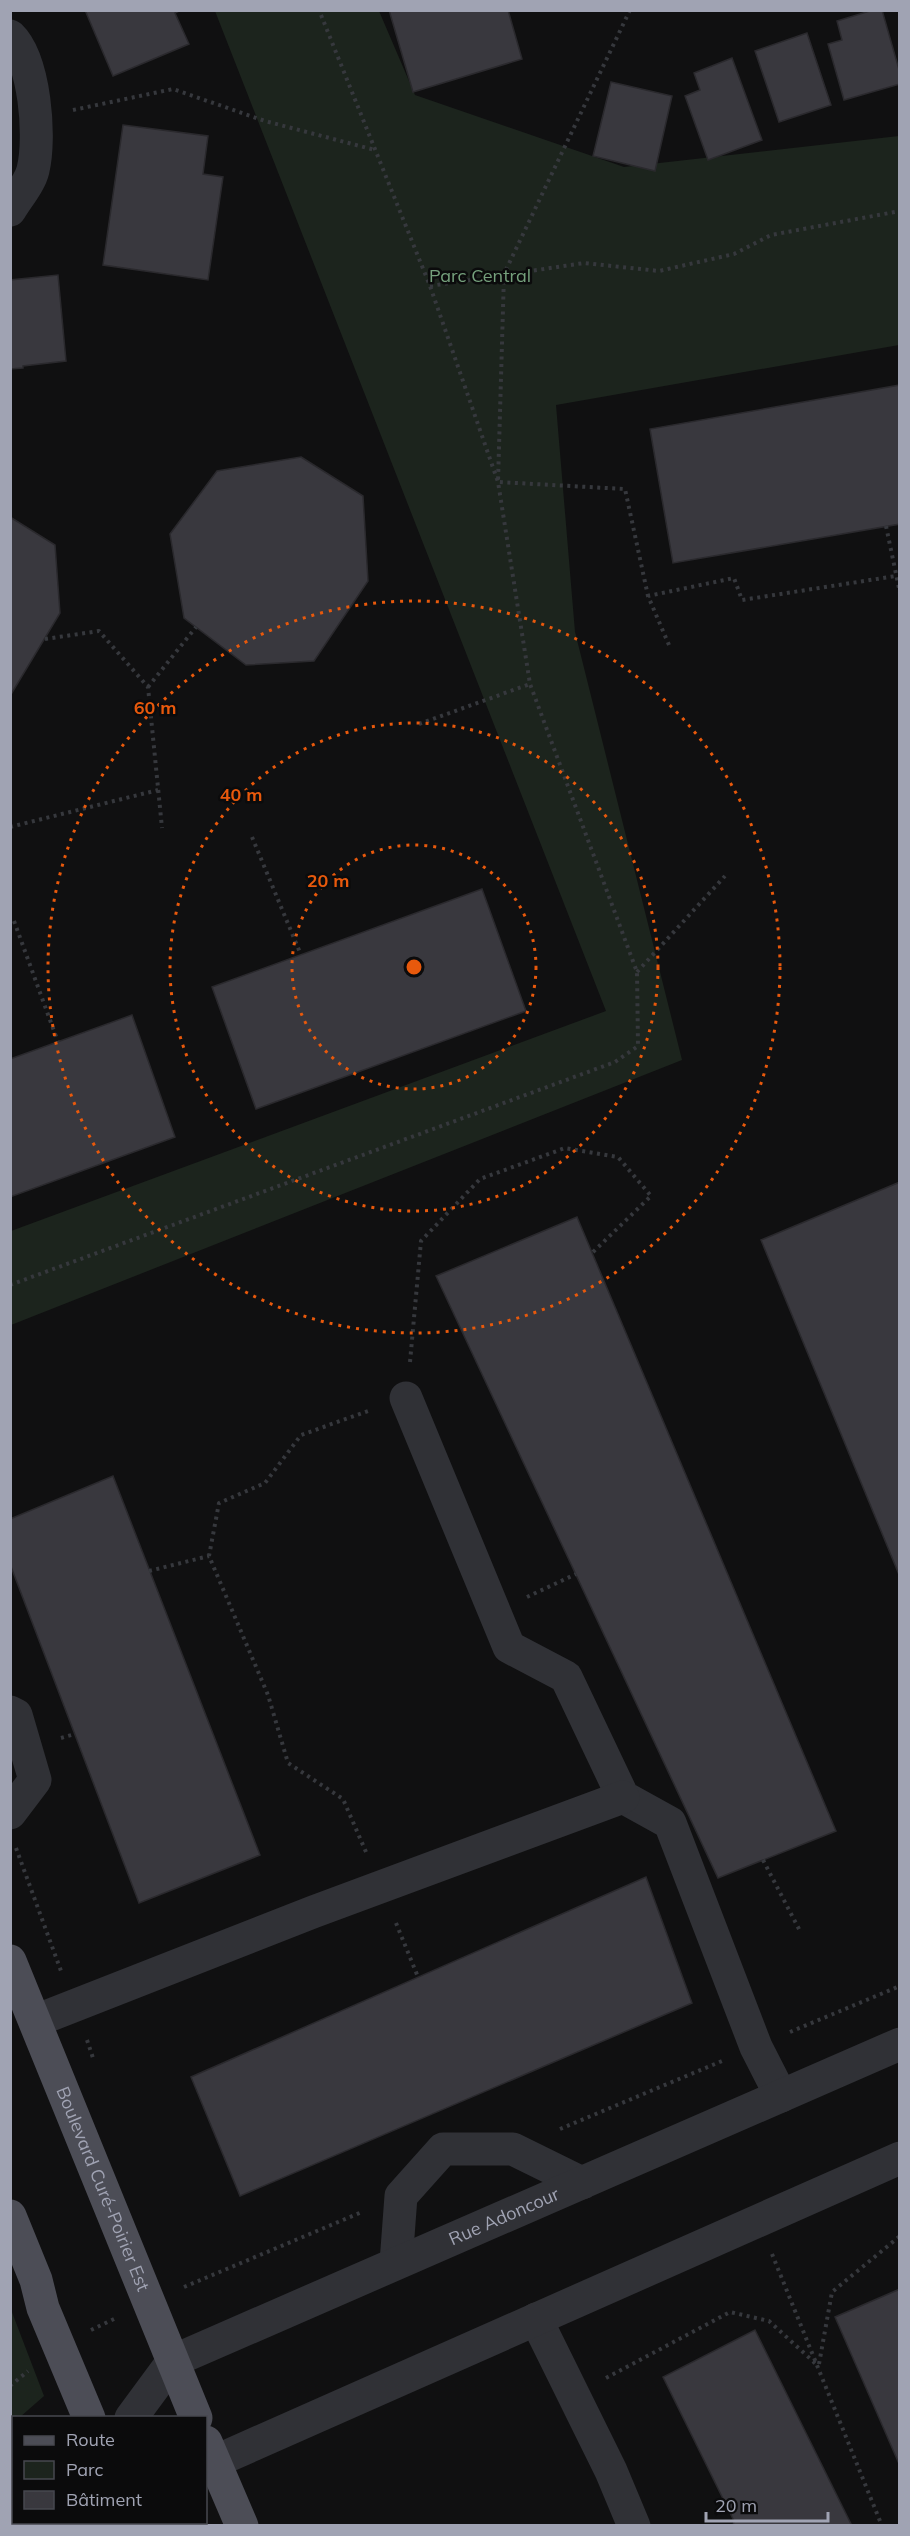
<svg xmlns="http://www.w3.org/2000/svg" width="910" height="2536" viewBox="0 0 910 2536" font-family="Mulish,sans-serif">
  <rect width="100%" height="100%" fill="#101011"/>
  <g fill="#1c241d">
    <polygon points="215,11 379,11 415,95 624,167 899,136 899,345 556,405 575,632 682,1060 11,1325 11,1231 606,1011"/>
    <polygon points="10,2307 44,2396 20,2417 14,2418 13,2423 11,2425"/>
  </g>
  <g fill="#39383e" stroke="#2a292d" stroke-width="1.5">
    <polygon points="85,10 181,10 175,13 189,44 113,76"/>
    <polygon points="389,10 508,10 522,59 413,92"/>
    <polygon points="873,10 882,10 900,73 900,84 844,100 828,44 842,40 837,21"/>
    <polygon points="807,33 831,105 779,122 755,51"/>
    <polygon points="732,58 762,140 708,160 685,96 700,90 694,73"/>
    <polygon points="611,82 672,96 655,171 593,156"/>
    <polygon points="123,125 208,136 203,174 223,177 208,280 103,265"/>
    <polygon points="58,275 66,361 23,366 23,368 10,369 10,280"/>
    <polygon points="900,385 900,524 673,563 650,429"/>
    <polygon points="301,457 363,496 368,581 314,661 246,665 184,618 170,534 217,471"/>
    <polygon points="10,517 55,545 60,613 10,696"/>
    <polygon points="482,889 526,1011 256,1109 212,987"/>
    <polygon points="132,1015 175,1137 10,1197 10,1059"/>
    <polygon points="900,1182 900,1577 761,1240"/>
    <polygon points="577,1217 836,1831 718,1878 436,1276"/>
    <polygon points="113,1476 260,1855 139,1903 10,1564 10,1519"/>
    <polygon points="646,1877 692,2003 240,2196 191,2077"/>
    <polygon points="900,2289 900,2466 835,2317"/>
    <polygon points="755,2330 852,2526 733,2526 734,2521 663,2377"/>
  </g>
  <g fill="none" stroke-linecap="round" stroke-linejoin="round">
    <g stroke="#36383d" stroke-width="4" stroke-dasharray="3 4.5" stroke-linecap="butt">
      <polyline points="630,10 504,274 498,482 625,489 648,596"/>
      <polyline points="73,110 173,89 265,121 375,150"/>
      <polyline points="430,286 584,263 659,271 734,254 771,235 900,211"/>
      <polyline points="886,526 900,593"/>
      <polyline points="45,639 99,631 148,687 162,828"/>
      <polyline points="669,645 648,596 734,578 742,600 896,576"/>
      <polyline points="148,687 196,627"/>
      <polyline points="419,724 530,684"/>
      <polyline points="10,827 158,790"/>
      <polyline points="252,837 301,955"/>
      <polyline points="14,921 58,1042"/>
      <polyline points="637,972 725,876"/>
      <polyline points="10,1285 615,1062 638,1046 637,972 530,684 498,482 430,286 319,10"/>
      <polyline points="410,1362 421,1241 480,1179 565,1148 618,1157 651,1196 591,1254"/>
      <polyline points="149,1571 209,1556"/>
      <polyline points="527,1597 576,1574"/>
      <polyline points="61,1738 75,1734"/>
      <polyline points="16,1848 61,1971"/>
      <polyline points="366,1852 343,1799 288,1763 268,1695 209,1556 219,1503 265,1483 301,1435 371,1410"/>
      <polyline points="763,1860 800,1931"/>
      <polyline points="396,1923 418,1977"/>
      <polyline points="790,2032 900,1986"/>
      <polyline points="87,2040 93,2058"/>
      <polyline points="560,2129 722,2061"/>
      <polyline points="772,2254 882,2526"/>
      <polyline points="184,2287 362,2212"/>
      <polyline points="91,2330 114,2319"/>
      <polyline points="819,2364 832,2292 900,2236"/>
      <polyline points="606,2378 730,2312 769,2321 816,2364"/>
      <polyline points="10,2386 28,2371"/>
    </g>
    <g stroke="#303136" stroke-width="33">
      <path d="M 10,36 C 35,60 41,137 33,170 C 30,183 17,198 10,210"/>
      <polyline points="406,1398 509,1647 566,1677 623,1797 670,1823 756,2047 781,2096"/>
      <polyline points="10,1712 16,1715 35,1780 10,1813"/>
      <polyline points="35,2021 313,1912 623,1797"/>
      <polyline points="396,2263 401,2196 443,2149 513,2149 582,2183"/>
      <polyline points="536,2319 611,2471 634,2526"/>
      <path id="s1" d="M 131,2418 L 173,2361 L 900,2044"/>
      <polyline points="206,2461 214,2462 900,2158"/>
      <polyline points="10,2501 14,2500"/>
    </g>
    <g stroke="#4c4d56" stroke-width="33">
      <path id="s2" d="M 10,1961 L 196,2418"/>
      <polyline points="10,2216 36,2280 43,2308 89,2418"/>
      <polyline points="206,2442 242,2526"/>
      <polyline points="133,2522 134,2526"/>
    </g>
  </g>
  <g fill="none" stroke="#e8590c" stroke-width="3" stroke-dasharray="3 6">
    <circle cx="414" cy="967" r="122"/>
    <circle cx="414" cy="967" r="244"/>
    <circle cx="414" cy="967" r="366"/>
  </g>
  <g text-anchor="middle" stroke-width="5" stroke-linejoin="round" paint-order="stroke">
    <g font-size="18" fill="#75a07c" stroke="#0b0b0c">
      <text x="480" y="282">Parc Central</text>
    </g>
    <g font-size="18" fill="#a0a3b3" stroke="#0b0b0c">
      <text dy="6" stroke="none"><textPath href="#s2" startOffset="246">Boulevard Curé-Poirier Est</textPath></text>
      <text dy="6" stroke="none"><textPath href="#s1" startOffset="432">Rue Adoncour</textPath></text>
    </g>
  </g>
  <circle cx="414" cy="967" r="9" fill="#e8590c" stroke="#0b0b0c" stroke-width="3"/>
  <g font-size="18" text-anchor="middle" font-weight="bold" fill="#e8590c" stroke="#0b0b0c" stroke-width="5" stroke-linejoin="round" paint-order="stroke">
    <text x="155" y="714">60 m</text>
    <text x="241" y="801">40 m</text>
    <text x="328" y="887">20 m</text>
  </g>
  <rect width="910" height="2536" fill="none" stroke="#a0a3b3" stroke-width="24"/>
  <rect x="12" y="2416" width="195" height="108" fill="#0b0b0c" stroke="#47484f" stroke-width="1.5"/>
  <rect x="24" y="2436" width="30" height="9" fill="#4c4d56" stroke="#47484f" stroke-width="1.5"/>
  <text x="66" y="2446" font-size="18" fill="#a0a3b3">Route</text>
  <rect x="24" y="2461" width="30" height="18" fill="#1c241d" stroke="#47484f" stroke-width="1.5"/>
  <text x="66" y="2476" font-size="18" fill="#a0a3b3">Parc</text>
  <rect x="24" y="2491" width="30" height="18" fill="#39383e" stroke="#47484f" stroke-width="1.5"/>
  <text x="66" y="2506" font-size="18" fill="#a0a3b3">Bâtiment</text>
  <path d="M706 2512v9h122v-9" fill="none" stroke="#a0a3b3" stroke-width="3"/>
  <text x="715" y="2512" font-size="18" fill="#a0a3b3" stroke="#0b0b0c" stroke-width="4.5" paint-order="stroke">20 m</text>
</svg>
